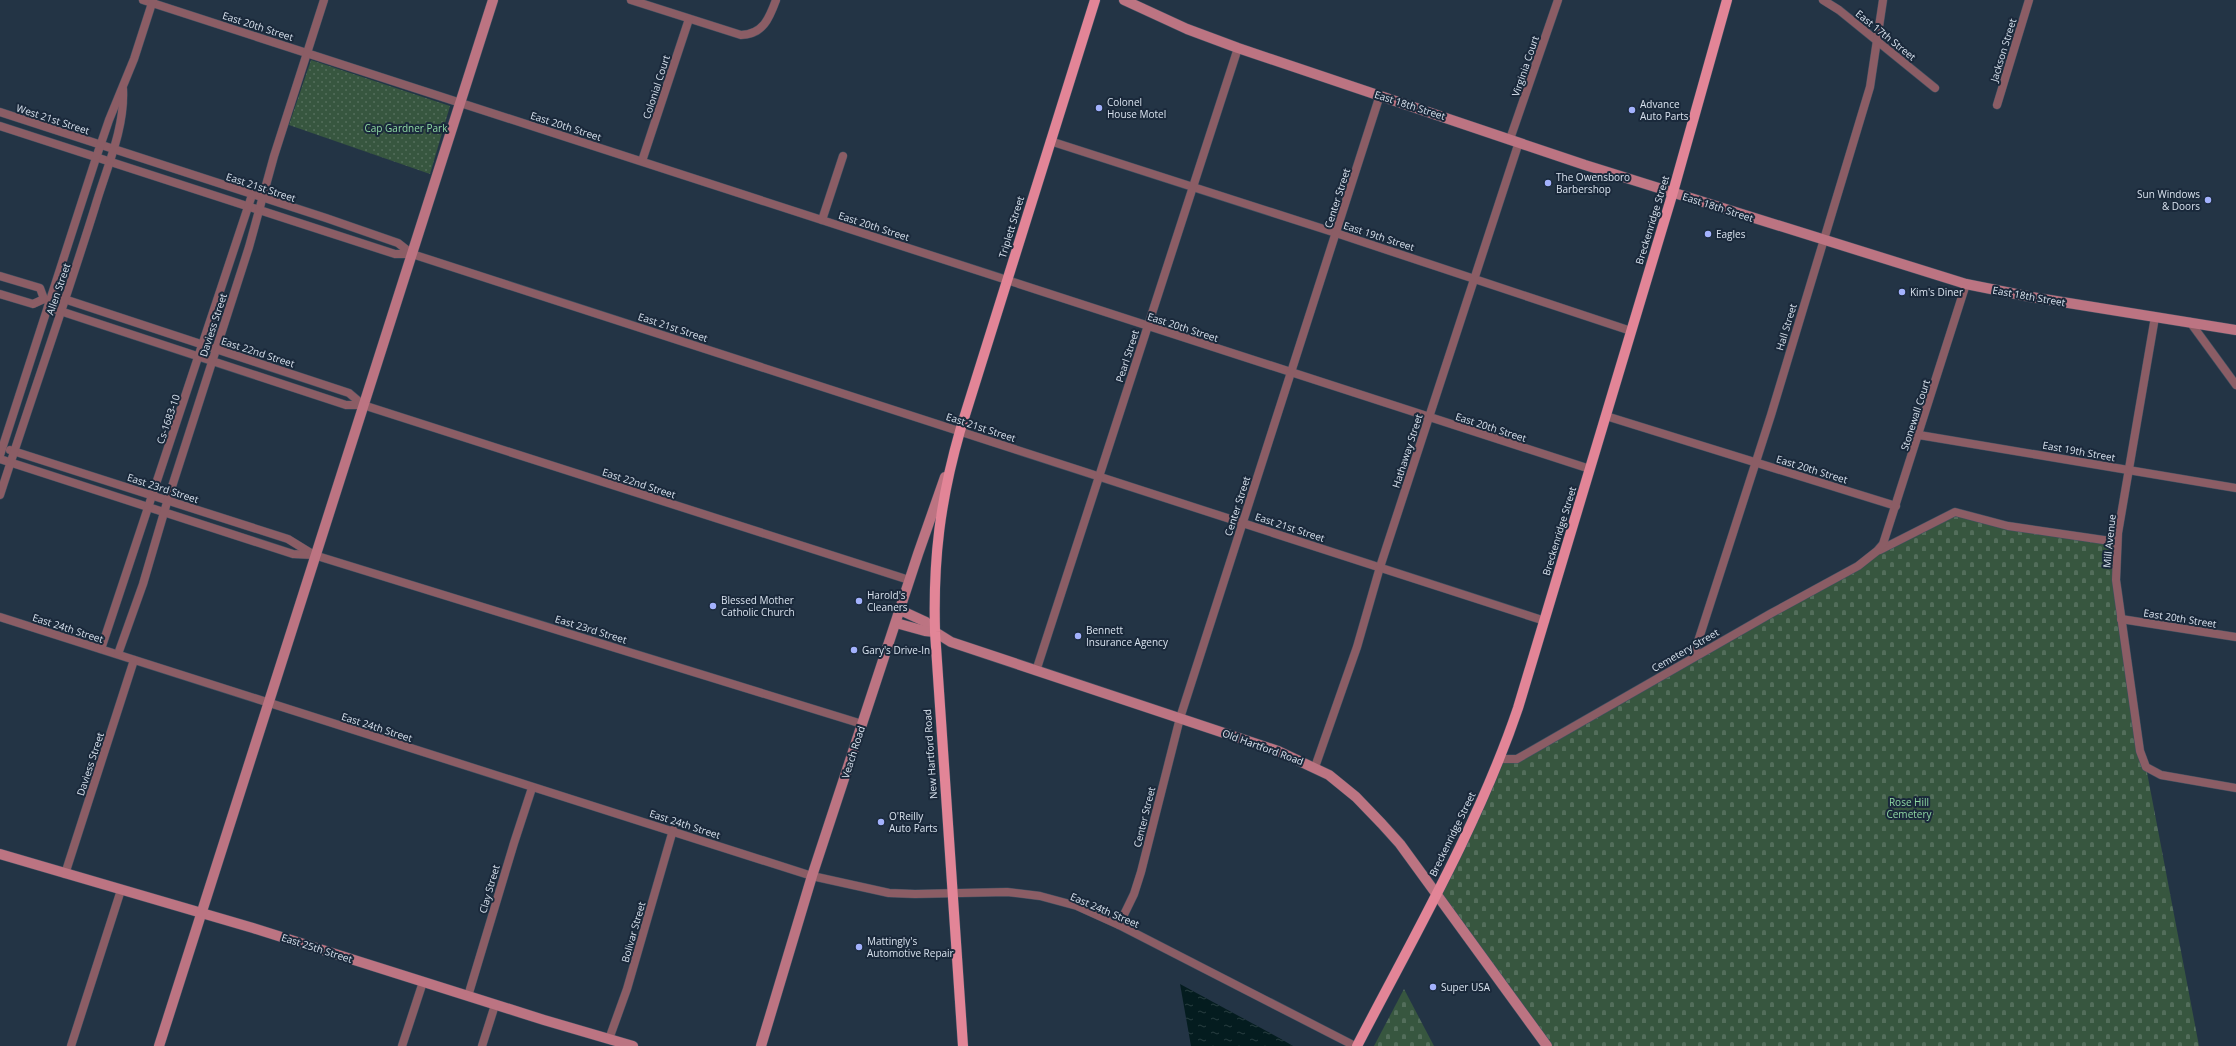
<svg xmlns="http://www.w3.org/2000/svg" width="2236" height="1046" viewBox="0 0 2236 1046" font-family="'Open Sans',sans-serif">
  <defs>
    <pattern id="grass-dots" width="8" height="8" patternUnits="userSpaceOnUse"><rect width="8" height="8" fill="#37563f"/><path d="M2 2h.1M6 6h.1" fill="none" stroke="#536e5b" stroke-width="1.8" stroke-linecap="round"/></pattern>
    <pattern id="cemetery-stones" width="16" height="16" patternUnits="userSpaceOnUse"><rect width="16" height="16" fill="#37563f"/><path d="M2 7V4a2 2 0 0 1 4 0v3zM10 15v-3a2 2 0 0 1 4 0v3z" fill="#536e5b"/></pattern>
    <pattern id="water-ripples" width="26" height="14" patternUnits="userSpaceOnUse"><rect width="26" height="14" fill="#041c1f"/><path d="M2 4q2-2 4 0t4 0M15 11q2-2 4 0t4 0" fill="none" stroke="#283d40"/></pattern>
  </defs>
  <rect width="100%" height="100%" fill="#233445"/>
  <polygon fill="url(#grass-dots)" points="311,60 450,106 430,174 289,125"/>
  <g fill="url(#cemetery-stones)">
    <polygon points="1955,512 2117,542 2116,565 2146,767 2199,1046 1547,1046 1436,894 1501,759 1517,759 1770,614"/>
    <polygon points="1404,989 1434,1046 1374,1046"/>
  </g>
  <polygon fill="url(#water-ripples)" points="1180,984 1281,1039 1293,1046 1191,1046"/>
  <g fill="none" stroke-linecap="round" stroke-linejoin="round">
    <defs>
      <g id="street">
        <polyline points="143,0 1590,469"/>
        <path d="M 631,0 L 741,35 C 763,34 769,19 776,0"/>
        <polyline points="1823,0 1839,10 1935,88"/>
        <polyline points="1997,105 2029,0"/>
        <polyline points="0,112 326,218 398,243 412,254"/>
        <polyline points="0,126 395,254 412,254 1545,621"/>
        <polyline points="1510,139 1558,0"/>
        <polyline points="1050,141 1336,233 1631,331"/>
        <polyline points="642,161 689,19"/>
        <polyline points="822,220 843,156"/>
        <polyline points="0,276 40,288 44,299"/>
        <polyline points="0,294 33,304 44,299 50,301"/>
        <polyline points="52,295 349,393 363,405"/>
        <polyline points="48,307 346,405 363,405 909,580"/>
        <polyline points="2155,317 2118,533 2116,580 2140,751 2146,767 2161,775 2236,788"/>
        <polyline points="2190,322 2236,385"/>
        <polyline points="1606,416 1896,506"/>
        <polyline points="1919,435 2236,488"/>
        <polyline points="10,450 288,539 314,555"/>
        <polyline points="0,455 96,158 109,120 134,59 153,0"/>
        <polyline points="0,459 293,554 314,555 862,724"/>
        <path d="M 0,495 C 31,399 65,303 95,207 C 106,169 125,129 123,89"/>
        <polyline points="1880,550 1955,512 2008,526 2117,542"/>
        <polyline points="0,617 812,876 889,893 915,894 1007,892 1040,896 1077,906 1119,925 1355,1046"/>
        <polyline points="2121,619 2236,637"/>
        <polyline points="101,649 252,195"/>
        <polyline points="118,654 143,584 168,499 249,247 274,156 324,0"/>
        <polyline points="1693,657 1771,415 1870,87 1883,0"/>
        <polyline points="1036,671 1238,48"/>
        <polyline points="1501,759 1517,759 1770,614 1858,566 1877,551 1883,544 1966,284"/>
        <polyline points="1315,767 1357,647 1380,567 1519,142"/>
        <polyline points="65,874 134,660"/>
        <polyline points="1119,925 1134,894 1141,872 1180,718 1380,95"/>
        <polyline points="468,996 514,843 532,788"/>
        <polyline points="609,1039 627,989 673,830"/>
        <polyline points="71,1046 121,890"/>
        <polyline points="402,1046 423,982"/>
        <polyline points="482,1046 495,1005"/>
      </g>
      <g id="secondary">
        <polyline points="1124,0 1187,29 1238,48 1585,165 1966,284 2031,297 2236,330"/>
        <polyline points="900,610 926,622 935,632 951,642 1278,751 1329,775 1356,797 1382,824 1400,844 1547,1046"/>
        <polyline points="896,623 925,631 935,632"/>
        <polyline points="0,854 253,928 544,1020 633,1046"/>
        <polyline points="159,1046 493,0"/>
        <polyline points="761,1046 812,876 918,554 945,477"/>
      </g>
      <g id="primary">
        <path d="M 963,1046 L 935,632 C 933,559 940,501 960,431 L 1095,0"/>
        <path d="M 1357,1046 C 1414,936 1478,826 1518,708 L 1673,192 L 1727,0"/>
      </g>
    </defs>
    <use href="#street" stroke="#405060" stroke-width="9"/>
    <use href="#secondary" stroke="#405060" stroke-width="11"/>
    <use href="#primary" stroke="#405060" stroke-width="11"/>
    <use href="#street" stroke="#8b5d65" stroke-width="8"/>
    <use href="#secondary" stroke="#bc7482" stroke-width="10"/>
    <use href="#primary" stroke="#e28597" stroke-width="10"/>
  </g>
  <g fill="#a3b2fd" stroke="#1a293b" stroke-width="1.5">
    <circle cx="1099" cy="108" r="4"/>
    <circle cx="1632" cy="110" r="4"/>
    <circle cx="1548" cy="183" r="4"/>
    <circle cx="2208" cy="200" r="4"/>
    <circle cx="1708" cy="234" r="4"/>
    <circle cx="1902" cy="292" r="4"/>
    <circle cx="859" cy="601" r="4"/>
    <circle cx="713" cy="606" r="4"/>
    <circle cx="1078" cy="636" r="4"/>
    <circle cx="854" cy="650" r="4"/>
    <circle cx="881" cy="822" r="4"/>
    <circle cx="859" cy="947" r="4"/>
    <circle cx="1433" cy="987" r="4"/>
  </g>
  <g text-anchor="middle" stroke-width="4" stroke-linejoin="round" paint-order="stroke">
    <g font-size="10" fill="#d8e2ee" stroke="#1a293b">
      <text transform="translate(258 26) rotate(18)" y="4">East 20th Street</text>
      <text transform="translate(1886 35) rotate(39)" y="4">East 17th Street</text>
      <text transform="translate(2003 50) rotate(-73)" y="4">Jackson Street</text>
      <text transform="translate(1525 66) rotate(-71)" y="4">Virginia Court</text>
      <text transform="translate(656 87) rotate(-72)" y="4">Colonial Court</text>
      <text transform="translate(1410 105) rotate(18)" y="4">East 18th Street</text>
      <text transform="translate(53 119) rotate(18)" y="4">West 21st Street</text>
      <text transform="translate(566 126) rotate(18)" y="4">East 20th Street</text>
      <text transform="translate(261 187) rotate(18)" y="4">East 21st Street</text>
      <text transform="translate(1337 198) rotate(-72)" y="4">Center Street</text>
      <text transform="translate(1718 207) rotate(18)" y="4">East 18th Street</text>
      <text transform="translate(1652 220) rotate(-73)" y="4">Breckenridge Street</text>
      <text transform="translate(874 226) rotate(18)" y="4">East 20th Street</text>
      <text transform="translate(1011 227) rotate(-73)" y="4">Triplett Street</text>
      <text transform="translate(1379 236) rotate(18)" y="4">East 19th Street</text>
      <text transform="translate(58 289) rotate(-71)" y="4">Allen Street</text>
      <text transform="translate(2029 296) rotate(10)" y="4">East 18th Street</text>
      <text transform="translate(213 325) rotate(-72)" y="4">Daviess Street</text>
      <text transform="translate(673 327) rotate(18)" y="4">East 21st Street</text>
      <text transform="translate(1183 327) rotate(18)" y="4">East 20th Street</text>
      <text transform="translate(1786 327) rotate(-73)" y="4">Hall Street</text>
      <text transform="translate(258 352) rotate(18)" y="4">East 22nd Street</text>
      <text transform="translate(1127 356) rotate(-72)" y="4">Pearl Street</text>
      <text transform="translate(1915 415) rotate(-72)" y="4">Stonewall Court</text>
      <text transform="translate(168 419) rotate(-71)" y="4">Cs-1683-10</text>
      <text transform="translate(981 427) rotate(18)" y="4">East 21st Street</text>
      <text transform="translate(1491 427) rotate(18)" y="4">East 20th Street</text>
      <text transform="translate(1407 451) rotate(-72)" y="4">Hathaway Street</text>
      <text transform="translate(2079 451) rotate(10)" y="4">East 19th Street</text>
      <text transform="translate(1812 469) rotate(17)" y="4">East 20th Street</text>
      <text transform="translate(639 483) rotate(18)" y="4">East 22nd Street</text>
      <text transform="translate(163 488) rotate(18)" y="4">East 23rd Street</text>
      <text transform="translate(1237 506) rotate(-72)" y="4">Center Street</text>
      <text transform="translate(1290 527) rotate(18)" y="4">East 21st Street</text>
      <text transform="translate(1559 531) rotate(-73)" y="4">Breckenridge Street</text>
      <text transform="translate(2109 541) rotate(-84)" y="4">Mill Avenue</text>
      <text transform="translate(2180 618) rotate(9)" y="4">East 20th Street</text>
      <text transform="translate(68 628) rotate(18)" y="4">East 24th Street</text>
      <text transform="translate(591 629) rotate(17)" y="4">East 23rd Street</text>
      <text transform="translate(1685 650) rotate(-30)" y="4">Cemetery Street</text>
      <text transform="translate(377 727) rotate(18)" y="4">East 24th Street</text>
      <text transform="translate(1263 747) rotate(20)" y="4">Old Hartford Road</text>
      <text transform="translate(853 752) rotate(-72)" y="4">Veach Road</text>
      <text transform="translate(930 754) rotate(-94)" y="4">New Hartford Road</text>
      <text transform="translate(90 764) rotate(-72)" y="4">Daviess Street</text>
      <text transform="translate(1144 817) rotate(-76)" y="4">Center Street</text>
      <text transform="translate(685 824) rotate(18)" y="4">East 24th Street</text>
      <text transform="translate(1452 834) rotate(-64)" y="4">Breckenridge Street</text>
      <text transform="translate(489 889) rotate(-74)" y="4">Clay Street</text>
      <text transform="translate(1105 910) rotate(23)" y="4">East 24th Street</text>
      <text transform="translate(633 932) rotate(-74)" y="4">Bolivar Street</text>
      <text transform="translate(317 948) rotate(18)" y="4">East 25th Street</text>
    </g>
    <g font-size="10" fill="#d8e2ee" stroke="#1a293b" text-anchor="start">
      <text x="1107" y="106">Colonel<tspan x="1107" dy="12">House Motel</tspan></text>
      <text x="1640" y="108">Advance<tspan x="1640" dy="12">Auto Parts</tspan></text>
      <text x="1556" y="181">The Owensboro<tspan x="1556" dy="12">Barbershop</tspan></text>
      <text x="2200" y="198" text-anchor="end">Sun Windows<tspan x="2200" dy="12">&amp; Doors</tspan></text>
      <text x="1716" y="238">Eagles</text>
      <text x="1910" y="296">Kim's Diner</text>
      <text x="867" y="599">Harold's<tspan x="867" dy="12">Cleaners</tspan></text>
      <text x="721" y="604">Blessed Mother<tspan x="721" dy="12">Catholic Church</tspan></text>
      <text x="1086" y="634">Bennett<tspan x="1086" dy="12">Insurance Agency</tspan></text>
      <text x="862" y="654">Gary's Drive-In</text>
      <text x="889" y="820">O'Reilly<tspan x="889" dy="12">Auto Parts</tspan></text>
      <text x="867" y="945">Mattingly's<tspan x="867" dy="12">Automotive Repair</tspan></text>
      <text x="1441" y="991">Super USA</text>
    </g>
    <g font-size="10" fill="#8fd9a3" stroke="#1a293b">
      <text x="406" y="132">Cap Gardner Park</text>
      <text x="1909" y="806">Rose Hill<tspan x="1909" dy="12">Cemetery</tspan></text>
    </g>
  </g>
</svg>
